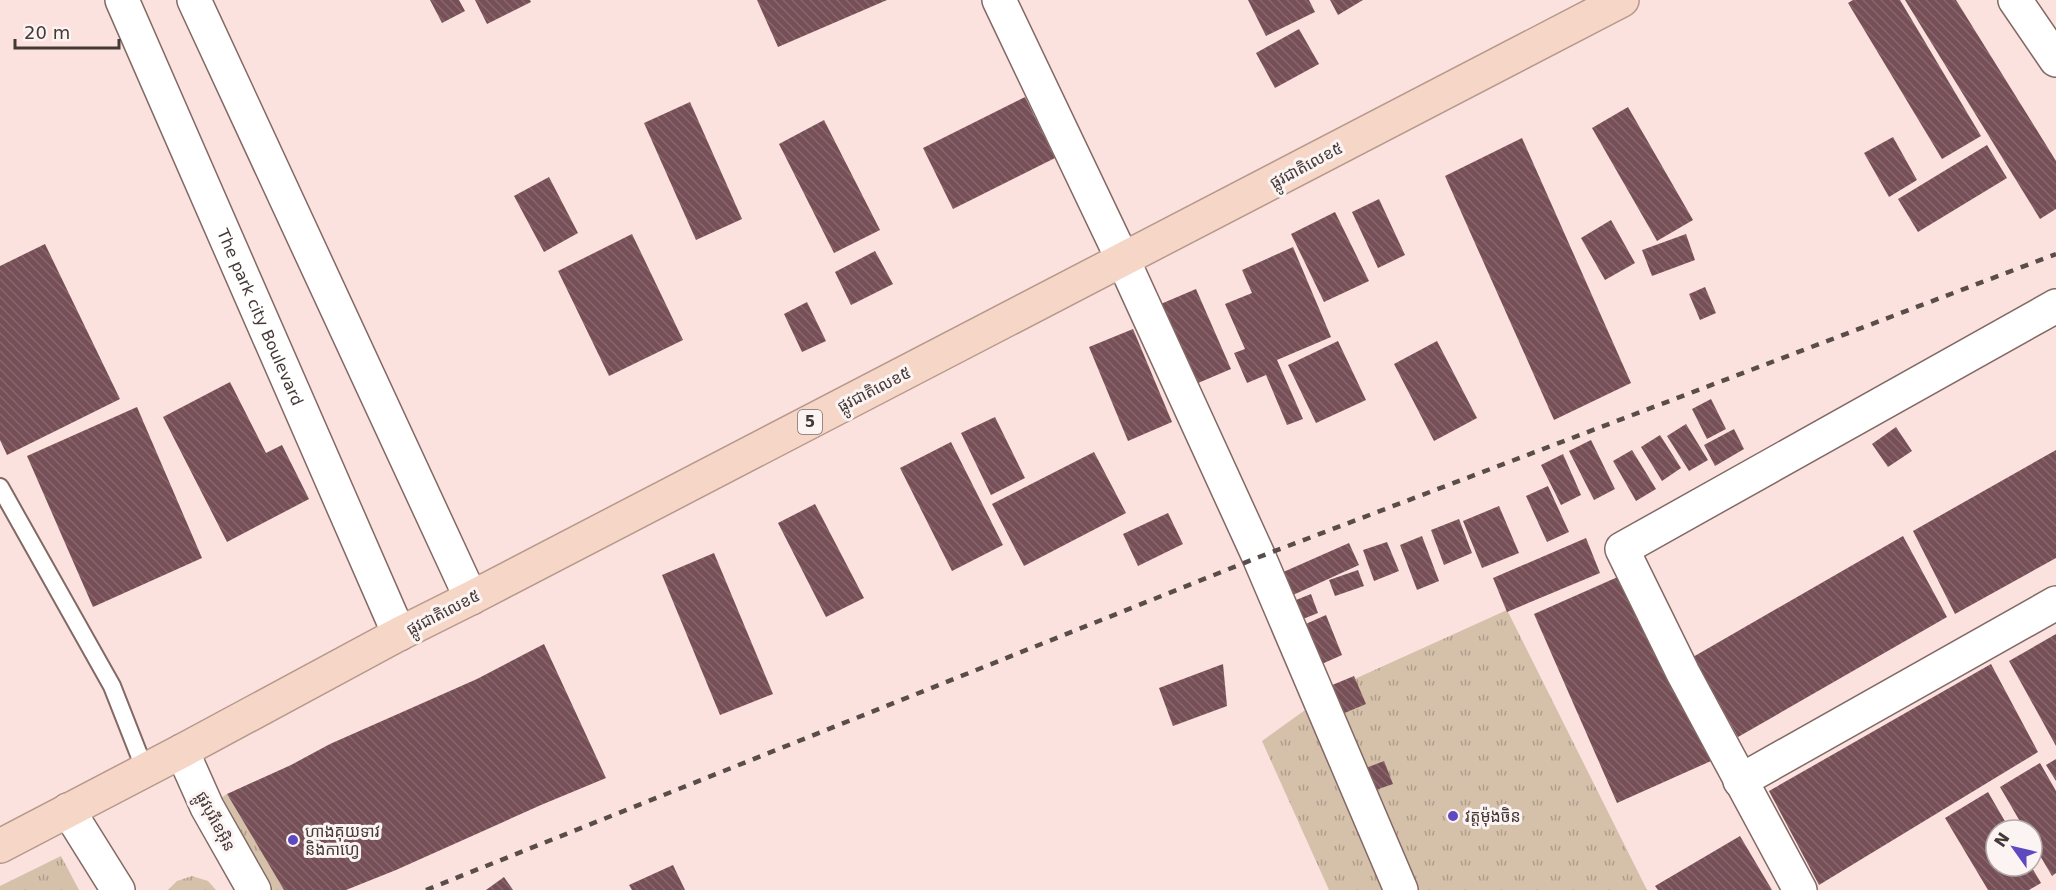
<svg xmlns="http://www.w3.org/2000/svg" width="2056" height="890" viewBox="0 0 2056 890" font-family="'DejaVu Sans','Noto Sans Khmer',sans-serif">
  <defs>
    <pattern id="park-tufts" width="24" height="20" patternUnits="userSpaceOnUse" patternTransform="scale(1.5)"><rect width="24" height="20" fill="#d5c0aa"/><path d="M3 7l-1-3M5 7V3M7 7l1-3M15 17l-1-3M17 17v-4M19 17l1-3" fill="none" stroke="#af9d8b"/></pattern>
    <pattern id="building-back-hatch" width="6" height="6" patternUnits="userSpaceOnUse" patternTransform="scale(1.5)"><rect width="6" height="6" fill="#775057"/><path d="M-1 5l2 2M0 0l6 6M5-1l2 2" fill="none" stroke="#87676d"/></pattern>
  </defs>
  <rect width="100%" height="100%" fill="#fbe2de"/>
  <g fill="url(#park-tufts)">
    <polygon points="1507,610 1647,890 1329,890 1262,741 1337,687"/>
    <polygon points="227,794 284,890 254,890 207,807"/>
    <polygon points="61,856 79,890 0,890 0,886"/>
    <polygon points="192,876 208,881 216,890 168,890 177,881"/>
  </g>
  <g fill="url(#building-back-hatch)">
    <polygon points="430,0 459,0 465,11 442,23"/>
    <polygon points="475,0 530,0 531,2 487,24"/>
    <polygon points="757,0 887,0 778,47"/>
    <polygon points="1248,0 1309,0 1315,12 1266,36"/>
    <polygon points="1330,0 1363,0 1338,15"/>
    <polygon points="1853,0 1900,0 1981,136 1942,159 1848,3"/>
    <polygon points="1905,0 1956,0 2056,161 2056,209 2040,219"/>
    <polygon points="1299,29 1319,64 1275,88 1256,53"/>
    <polygon points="1025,97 1055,158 953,209 923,148"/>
    <polygon points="690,102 742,219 696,240 644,123"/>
    <polygon points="1628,107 1693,220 1657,241 1592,128"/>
    <polygon points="824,120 880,230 834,253 779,144"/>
    <polygon points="1893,137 1917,180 1889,197 1864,153"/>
    <polygon points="1522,138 1631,383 1554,420 1445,176"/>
    <polygon points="1987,145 2007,178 1918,232 1898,199"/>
    <polygon points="549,177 578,233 544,252 514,196"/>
    <polygon points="1379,199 1405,255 1378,268 1352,212"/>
    <polygon points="1335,212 1369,281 1324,302 1291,234"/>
    <polygon points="1611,220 1635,263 1605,280 1581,238"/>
    <polygon points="632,234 683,340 609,376 558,271"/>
    <polygon points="1686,234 1695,260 1652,276 1642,250"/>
    <polygon points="45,244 120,399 7,455 0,440 0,266"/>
    <polygon points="1293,247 1331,337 1277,360 1303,419 1287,425 1266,375 1247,383 1234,353 1245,349 1225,304 1252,293 1242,270"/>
    <polygon points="875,251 893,284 851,305 835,272"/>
    <polygon points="1705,287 1716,313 1700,320 1689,294"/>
    <polygon points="1196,289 1231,369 1184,389 1149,309"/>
    <polygon points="807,302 826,341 802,352 784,314"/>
    <polygon points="1133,329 1172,422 1128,441 1089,347"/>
    <polygon points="1338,341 1366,400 1316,423 1288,365"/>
    <polygon points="1437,341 1477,418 1434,441 1394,364"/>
    <polygon points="230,382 266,453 282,445 309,499 227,542 163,417"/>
    <polygon points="1711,399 1726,429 1707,439 1692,409"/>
    <polygon points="137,407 202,558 93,607 27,456"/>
    <polygon points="995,417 1025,478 991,495 961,433"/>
    <polygon points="1686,424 1708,460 1689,471 1667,436"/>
    <polygon points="1896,427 1912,451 1888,467 1872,444"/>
    <polygon points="1734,429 1744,449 1715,466 1704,445"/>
    <polygon points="1660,435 1681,468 1662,481 1641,447"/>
    <polygon points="1591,440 1615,489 1594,500 1569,451"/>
    <polygon points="951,442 1003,545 952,571 900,468"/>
    <polygon points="1632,450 1656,489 1636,501 1613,461"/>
    <polygon points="2056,450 2056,558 1955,614 1913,531"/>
    <polygon points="1094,452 1126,513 1024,566 992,504"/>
    <polygon points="1563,454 1581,495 1561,505 1541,465"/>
    <polygon points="1548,486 1569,532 1547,542 1526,496"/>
    <polygon points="815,504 864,598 826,617 778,523"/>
    <polygon points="1499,506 1519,553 1482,568 1463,521"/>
    <polygon points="1168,513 1183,544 1138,566 1123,534"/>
    <polygon points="1459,519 1472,553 1444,565 1431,530"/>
    <polygon points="1422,536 1439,581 1417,590 1400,545"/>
    <polygon points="1903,536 1947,617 1738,737 1693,657"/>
    <polygon points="1586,538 1600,573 1507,612 1493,578"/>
    <polygon points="1387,542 1399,571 1374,581 1363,550"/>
    <polygon points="1349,543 1359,565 1282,600 1272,577"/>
    <polygon points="714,553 773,694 720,715 662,575"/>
    <polygon points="1358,570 1364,586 1335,596 1329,580"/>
    <polygon points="1629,572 1711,761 1617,803 1534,614"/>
    <polygon points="1311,594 1318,613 1293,623 1286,604"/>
    <polygon points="1326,615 1342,655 1315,667 1299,627"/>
    <polygon points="2056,634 2056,746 2009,661"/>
    <polygon points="544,644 606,778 541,805 396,870 346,890 284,890 227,794 291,765 330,744 477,679"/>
    <polygon points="1223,664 1227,706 1173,726 1159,688"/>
    <polygon points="1991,664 2038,752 1819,885 1769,791"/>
    <polygon points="1354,676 1366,704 1335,717 1325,688"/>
    <polygon points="2056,759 2056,781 2046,765"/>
    <polygon points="1384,761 1393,784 1367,793 1358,771"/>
    <polygon points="2040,763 2056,791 2056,873 2052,876 2032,842 2032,830 2025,830 2000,787"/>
    <polygon points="1988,792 2010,830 1996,830 1996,866 2031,866 2041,883 2029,890 1988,890 1945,818"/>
    <polygon points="1740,836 1772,890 1658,890 1655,886"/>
    <polygon points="673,865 685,890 632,890 629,885"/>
    <polygon points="504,877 513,890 486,890"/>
  </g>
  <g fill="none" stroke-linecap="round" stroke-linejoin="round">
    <defs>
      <polyline id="service" points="0,487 112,686 145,770"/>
      <g id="minor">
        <path id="s1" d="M 122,0 L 399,634"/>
        <polyline points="194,0 471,598"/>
        <polyline points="999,0 1123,260 1259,557 1401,890"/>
        <polyline points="2015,0 2056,60"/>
        <polyline points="182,751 207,807 254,890"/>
        <polyline points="1740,781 2056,603"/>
        <polyline points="68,810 118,890"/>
        <polyline points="1800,890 1683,673 1622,549 2056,306"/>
      </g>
      <polyline id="trunk" points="0,846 182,751 399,634 471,598 1622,0"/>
    </defs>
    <use href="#service" stroke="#836965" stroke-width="20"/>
    <use href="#minor" stroke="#836965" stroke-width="36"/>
    <use href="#trunk" stroke="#b7998c" stroke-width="36"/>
    <use href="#service" stroke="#fff" stroke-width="16"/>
    <use href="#minor" stroke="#fff" stroke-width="33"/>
    <use href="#trunk" stroke="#f6d7c7" stroke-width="33"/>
    <polyline stroke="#594c4a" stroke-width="4.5" stroke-dasharray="8 8" stroke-linecap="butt" points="426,890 1259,557 2056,254"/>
  </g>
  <g fill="#5f49c1" stroke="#fbf4f3" stroke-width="2">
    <circle cx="1453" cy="816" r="6"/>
    <circle cx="293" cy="840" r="6"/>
  </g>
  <g text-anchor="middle" stroke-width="6" stroke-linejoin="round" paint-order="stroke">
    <rect fill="#fbf4f3" stroke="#7c716f" stroke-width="1.5" x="798" y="410" width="24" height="24" rx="4.5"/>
    <g font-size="15" font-weight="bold" fill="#453937">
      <text x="810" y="427">5</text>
    </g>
    <g font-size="16" fill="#453937" stroke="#fbf4f3">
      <text transform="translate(1306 165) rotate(-28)" y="6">ផ្លូវជាតិលេខ៥</text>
      <text dy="6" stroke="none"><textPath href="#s1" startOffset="346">The park city Boulevard</textPath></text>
      <text transform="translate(874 389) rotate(-27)" y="6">ផ្លូវជាតិលេខ៥</text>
      <text transform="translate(443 612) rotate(-27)" y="6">ផ្លូវជាតិលេខ៥</text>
      <text transform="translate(216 821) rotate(62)" y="6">ផ្លូវបុរីខេអ៊ិន</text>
    </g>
    <g font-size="16" fill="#453937" stroke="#fbf4f3" text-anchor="start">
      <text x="1465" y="822">វត្តម៉ុងចិន</text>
      <text x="305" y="837">ហាងគុយទាវ<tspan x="305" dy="18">និងកាហ្វេ</tspan></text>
    </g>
  </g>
  <g transform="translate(2014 848) rotate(304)"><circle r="28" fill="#fbf4f3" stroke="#b2a9a8" stroke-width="1.5"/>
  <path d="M0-4.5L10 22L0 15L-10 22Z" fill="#5f49c1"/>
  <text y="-9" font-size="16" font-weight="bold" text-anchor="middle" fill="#453937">N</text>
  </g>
  <path d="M15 39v9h104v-9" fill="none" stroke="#453937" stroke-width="3"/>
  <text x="24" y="39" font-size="18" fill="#453937" stroke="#fbf4f3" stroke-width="4.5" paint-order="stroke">20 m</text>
</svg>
